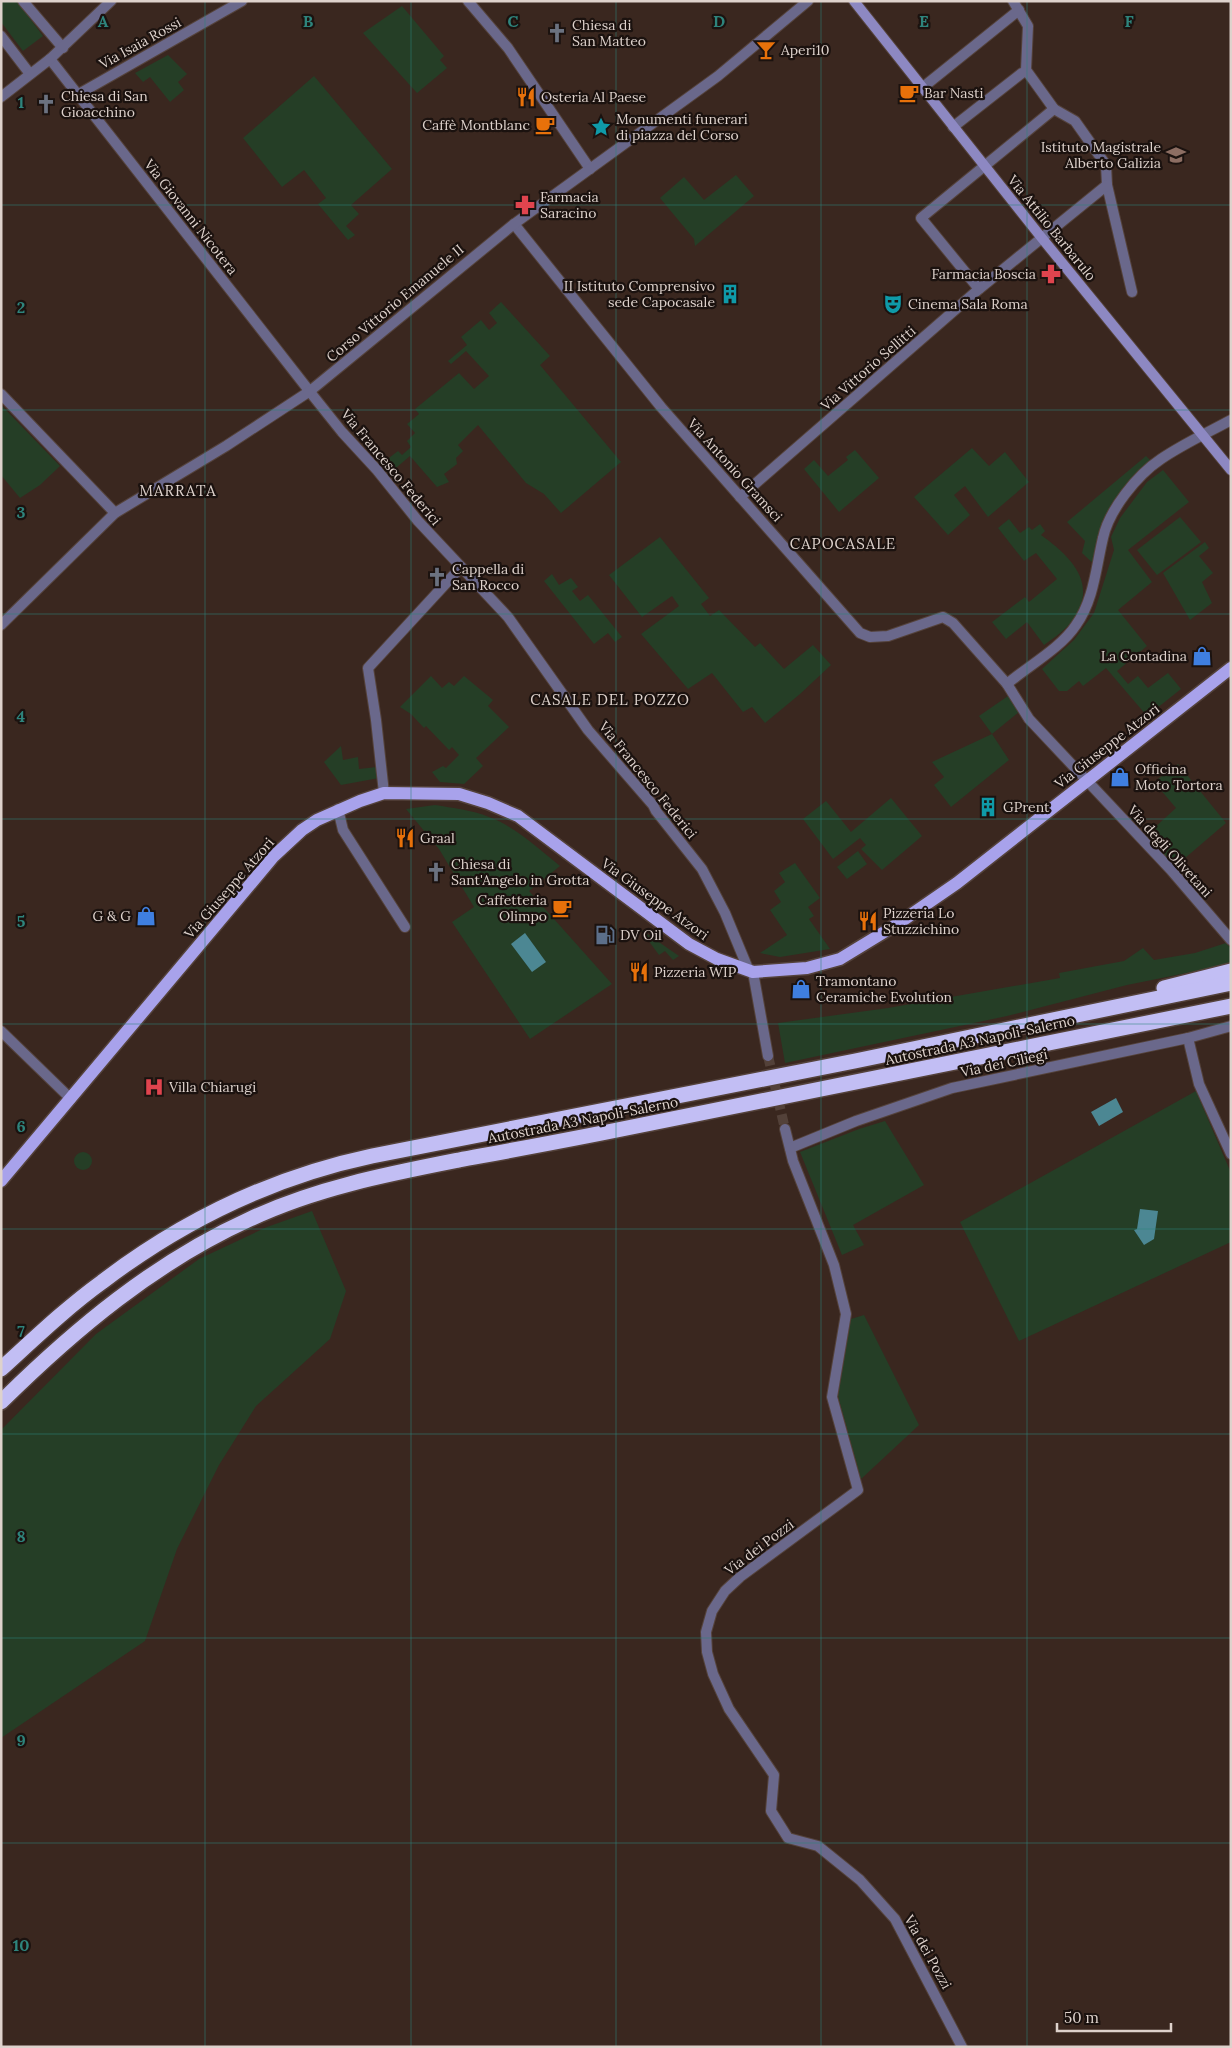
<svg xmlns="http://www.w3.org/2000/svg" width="1232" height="2048" viewBox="0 0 1232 2048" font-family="Lora,serif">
  <rect width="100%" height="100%" fill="#3a271f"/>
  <g fill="#253e26">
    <polygon points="1,1 17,1 43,36 23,51 1,22"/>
    <polygon points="402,6 444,56 440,60 447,68 417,93 363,33"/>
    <polygon points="168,55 187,74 178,82 184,90 170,102 150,77 143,82 135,73"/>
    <polygon points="314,76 392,169 351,205 359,214 346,226 355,235 348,240 318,204 326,198 304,170 282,187 243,138"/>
    <polygon points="736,175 754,196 695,246 694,239 660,198 684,177 704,200"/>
    <polygon points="501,302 550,356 540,365 621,462 561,513 544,494 526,483 478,425 458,445 463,451 456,458 457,464 444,474 449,482 437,487 410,456 390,473 381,464 398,451 402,455 411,447 407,441 415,433 407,424 419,414 415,409 459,373 474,389 489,376 466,351 451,364 448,361 467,345 461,337 481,320 489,330 497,323 489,313"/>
    <polygon points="1,405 60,466 40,485 20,498 1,475"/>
    <polygon points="972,448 989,466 1005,452 1029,482 988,517 965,486 954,495 970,515 948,535 914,497"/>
    <polygon points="855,450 879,478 839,512 804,469 814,460 828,476 848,460 846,457"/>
    <polygon points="1146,456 1154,464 1113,512 1097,567 1082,553 1085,541 1067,522"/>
    <polygon points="1163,470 1189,502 1128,550 1152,582 1118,610 1147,646 1117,671 1128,684 1138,676 1148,688 1168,673 1181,689 1147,716 1106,668 1083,686 1079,681 1067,691 1059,691 1042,669 1074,640 1094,613 1114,550 1111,537 1120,518 1147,482"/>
    <polygon points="1180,517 1201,542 1157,575 1137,550"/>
    <path d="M 1009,519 L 1020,533 L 1029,527 L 1032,530 L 1040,524 L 1045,531 L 1041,535 C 1070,556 1099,583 1073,620 C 1065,630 1054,638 1044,645 L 1027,622 L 1006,639 L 992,622 L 1025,597 L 1029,602 L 1057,579 L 1036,553 L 1024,561 L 998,528 Z"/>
    <polygon points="660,537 709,598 701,604 710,616 719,610 755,647 760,643 784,669 813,645 831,665 800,694 765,723 752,707 743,712 712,673 688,689 641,634 679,606 672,596 642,617 609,575"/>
    <polygon points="1205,542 1209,548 1199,556 1213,573 1202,582 1212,603 1190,620 1163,573"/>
    <polygon points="552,574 559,585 571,578 578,587 572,591 580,601 588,595 622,637 615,642 608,633 594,644 544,581"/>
    <polygon points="431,676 442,688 449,682 454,686 464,676 493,700 488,706 509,727 476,758 483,766 464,784 440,782 432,772 443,766 446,768 459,755 452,747 449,750 426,726 424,728 411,714 400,707"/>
    <polygon points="1008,696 1019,712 992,734 1009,760 951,807 934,785 944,777 932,762 992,734 979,716"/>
    <polygon points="341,746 343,760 358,757 359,769 377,767 379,778 341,785 324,762"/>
    <polygon points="1178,764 1226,823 1171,870 1142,839 1176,808 1154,782"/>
    <polygon points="891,798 922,836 882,870 861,849 866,845 860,838 833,859 803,819 826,801 851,832"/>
    <path d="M 435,805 C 453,808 472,810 489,817 C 514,826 539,849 560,866 L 529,891 L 612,984 L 530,1039 L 452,922 L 474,907 L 439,849 L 406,809 Z"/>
    <polygon points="858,851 867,864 847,879 837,867"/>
    <polygon points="795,863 820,898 808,907 814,916 809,919 830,949 780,957 760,953 787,935 770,910 781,902 774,891 785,882 779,873"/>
    <polygon points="640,929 679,956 673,960 665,951 659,955"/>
    <polygon points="1226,943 1231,948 1231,964 1127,985 1007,1016 785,1063 778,1023 888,1008 1060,978 1059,973 1124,961 1143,948 1154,960 1195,953"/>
    <polygon points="1196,1091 1231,1173 1231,1242 1019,1341 960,1222"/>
    <polygon points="885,1121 924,1185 853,1225 864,1245 842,1255 800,1152 859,1129"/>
    <circle cx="83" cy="1161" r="9"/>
    <polygon points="312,1211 346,1291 330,1339 256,1406 219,1465 177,1549 145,1641 1,1738 1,1430 96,1334 199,1259 267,1227"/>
    <polygon points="864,1315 919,1425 861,1479 838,1396 851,1319"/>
  </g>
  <g fill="#4c8793">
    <polygon points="525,933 546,962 532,972 511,944"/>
    <polygon points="1116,1098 1123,1112 1099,1126 1091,1112"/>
    <polygon points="1140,1209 1158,1211 1154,1239 1144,1245 1134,1230 1137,1229"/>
  </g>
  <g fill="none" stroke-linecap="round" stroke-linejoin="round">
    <polyline stroke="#534139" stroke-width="10" stroke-dasharray="10 5" stroke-linecap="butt" points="768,1056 785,1129"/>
    <defs>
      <g id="street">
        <polyline points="23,1 63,48"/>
        <polyline points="468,1 508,48 590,169"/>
        <polyline points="1013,1 1028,26 1026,70 1054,109 1075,121 1106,165 1107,185 1132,292"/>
        <polyline points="1,36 30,74"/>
        <polyline points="50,59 314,397 342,432 377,470 418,521 508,617 588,730 653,805 656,811 702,869 725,913 749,971"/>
        <polyline points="922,88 1019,10"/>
        <polyline points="77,95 242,1"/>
        <polyline points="1,97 50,59 111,1"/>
        <polyline points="953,127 1022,73"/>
        <polyline points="514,224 661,407 860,633 870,637 888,636 943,617 953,623 1007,684 1029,719 1171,870 1231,940"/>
        <polyline points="979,289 921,218 1054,109"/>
        <polyline points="1,394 115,513"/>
        <polyline points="740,497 979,289 1107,185"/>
        <polyline points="1,625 115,513 226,446 310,391 514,224 718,76 808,1"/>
        <path d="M 1007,684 C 1028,666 1061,648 1076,625 C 1094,600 1096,567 1103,538 C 1109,510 1137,475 1161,459 C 1183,444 1207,433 1231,420"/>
        <polyline points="384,793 376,720 368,668 461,567"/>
        <polyline points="338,809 343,830 405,927"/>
        <polyline points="753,972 768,1056"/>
        <polyline points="1,1031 71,1099"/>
        <polyline points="1188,1038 1199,1084 1231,1154"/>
        <polyline points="785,1129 793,1161 834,1265 846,1314 832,1397 858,1490 740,1577 725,1591 712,1611 706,1632 707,1652 713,1674 729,1709 774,1775 771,1811 788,1838 818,1846 860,1880 895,1919 962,2047"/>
        <polyline points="790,1148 856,1121 952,1088 1188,1038 1231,1026"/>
      </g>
      <polyline id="secondary" points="854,1 1041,237 1231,470"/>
      <polyline id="primary" points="1,1181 274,856 302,830 317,820 360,801 384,793 459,794 488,803 518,816 689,944 717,959 753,972 807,968 840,959 899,923 957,883 1231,668"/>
      <g id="highway">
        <polyline points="1164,988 1231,971"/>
        <path d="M 1,1369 C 34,1339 66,1308 102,1282 C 182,1221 273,1177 372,1156 L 855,1061 L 1231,983"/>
        <path d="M 1,1402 C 75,1329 155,1262 250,1219 C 316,1188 388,1174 459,1160 C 513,1150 568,1140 622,1129 C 825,1089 1028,1047 1231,1006"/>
      </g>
    </defs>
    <use href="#street" stroke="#54423b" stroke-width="12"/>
    <use href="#secondary" stroke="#54423b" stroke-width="12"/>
    <use href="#primary" stroke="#54423b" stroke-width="15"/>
    <use href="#highway" stroke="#54423b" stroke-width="18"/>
    <use href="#street" stroke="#6a688b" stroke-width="10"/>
    <use href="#secondary" stroke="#8d88c2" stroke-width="10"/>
    <use href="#primary" stroke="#a8a2eb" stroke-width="12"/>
    <use href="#highway" stroke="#c2bef4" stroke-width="15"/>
  </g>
  <path fill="none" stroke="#2e847c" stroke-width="1" stroke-opacity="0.55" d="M 205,1 L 205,2047M 411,1 L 411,2047M 616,1 L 616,2047M 821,1 L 821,2047M 1027,1 L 1027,2047M 1,205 L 1231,205M 1,410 L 1231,410M 1,614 L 1231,614M 1,819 L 1231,819M 1,1024 L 1231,1024M 1,1229 L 1231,1229M 1,1434 L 1231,1434M 1,1638 L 1231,1638M 1,1843 L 1231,1843"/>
  <defs>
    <symbol id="church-bare" viewBox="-9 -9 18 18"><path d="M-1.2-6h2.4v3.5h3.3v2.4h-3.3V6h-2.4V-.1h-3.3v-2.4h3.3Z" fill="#6b7280" stroke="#1b120f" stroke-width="2.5" paint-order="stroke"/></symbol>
    <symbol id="bar-bare" viewBox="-9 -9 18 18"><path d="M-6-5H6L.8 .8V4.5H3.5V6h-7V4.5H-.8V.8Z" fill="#e8710a" stroke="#1b120f" stroke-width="2.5" paint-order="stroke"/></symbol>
    <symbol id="cafe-bare" viewBox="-9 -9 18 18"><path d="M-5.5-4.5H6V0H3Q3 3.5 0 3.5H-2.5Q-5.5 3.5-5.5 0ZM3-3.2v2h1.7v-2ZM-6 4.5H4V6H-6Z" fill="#e8710a" stroke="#1b120f" stroke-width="2.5" paint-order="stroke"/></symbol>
    <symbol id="restaurant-bare" viewBox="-9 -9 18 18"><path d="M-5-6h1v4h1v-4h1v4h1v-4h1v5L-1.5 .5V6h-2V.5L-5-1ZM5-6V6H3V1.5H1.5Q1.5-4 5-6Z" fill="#e8710a" stroke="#1b120f" stroke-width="2.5" paint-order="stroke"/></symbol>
    <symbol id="sight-bare" viewBox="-9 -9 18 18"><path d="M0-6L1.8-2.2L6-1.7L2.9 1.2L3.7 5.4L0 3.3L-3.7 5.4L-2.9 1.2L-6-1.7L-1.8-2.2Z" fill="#0f9aa8" stroke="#1b120f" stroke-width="2.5" paint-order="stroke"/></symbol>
    <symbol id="school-bare" viewBox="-9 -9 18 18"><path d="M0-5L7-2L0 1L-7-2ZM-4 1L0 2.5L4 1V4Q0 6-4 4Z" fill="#8d6e63" stroke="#1b120f" stroke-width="2.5" paint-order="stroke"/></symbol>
    <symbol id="pharmacy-bare" viewBox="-9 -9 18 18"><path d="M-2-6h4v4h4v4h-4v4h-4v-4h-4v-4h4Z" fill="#e0444e" stroke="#1b120f" stroke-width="2.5" paint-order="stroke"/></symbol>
    <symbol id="building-bare" viewBox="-9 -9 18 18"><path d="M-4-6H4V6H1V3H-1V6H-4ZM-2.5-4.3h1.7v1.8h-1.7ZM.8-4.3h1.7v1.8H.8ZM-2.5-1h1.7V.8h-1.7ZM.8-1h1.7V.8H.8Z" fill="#0f9aa8" stroke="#1b120f" stroke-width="2.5" paint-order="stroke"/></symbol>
    <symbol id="theatre-bare" viewBox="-9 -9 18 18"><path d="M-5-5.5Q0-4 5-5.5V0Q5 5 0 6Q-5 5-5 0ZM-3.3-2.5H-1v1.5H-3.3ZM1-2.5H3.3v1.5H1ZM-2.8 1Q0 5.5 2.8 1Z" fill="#0f9aa8" stroke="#1b120f" stroke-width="2.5" paint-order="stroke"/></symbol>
    <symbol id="shop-bare" viewBox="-9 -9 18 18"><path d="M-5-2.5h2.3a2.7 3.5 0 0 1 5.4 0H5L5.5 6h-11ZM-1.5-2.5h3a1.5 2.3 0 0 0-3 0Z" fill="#3f7fe0" stroke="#1b120f" stroke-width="2.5" paint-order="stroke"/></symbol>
    <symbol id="fuel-bare" viewBox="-9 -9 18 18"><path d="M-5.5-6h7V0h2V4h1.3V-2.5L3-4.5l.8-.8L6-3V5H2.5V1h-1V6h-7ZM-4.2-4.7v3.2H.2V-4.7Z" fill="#5c6f8a" stroke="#1b120f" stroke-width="2.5" paint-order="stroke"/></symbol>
    <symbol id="hospital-bare" viewBox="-9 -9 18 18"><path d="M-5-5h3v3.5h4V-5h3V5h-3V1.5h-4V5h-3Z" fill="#e0444e" stroke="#1b120f" stroke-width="2.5" paint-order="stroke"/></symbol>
  </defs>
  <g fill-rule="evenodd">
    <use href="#church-bare" x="543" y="19" width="28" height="28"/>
    <use href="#bar-bare" x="752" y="36" width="28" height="28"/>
    <use href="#cafe-bare" x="895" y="79" width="28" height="28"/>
    <use href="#restaurant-bare" x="512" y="83" width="28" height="28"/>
    <use href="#church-bare" x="32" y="90" width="28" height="28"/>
    <use href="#cafe-bare" x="531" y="111" width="28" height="28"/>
    <use href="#sight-bare" x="587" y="113" width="28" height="28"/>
    <use href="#school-bare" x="1162" y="141" width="28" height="28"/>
    <use href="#pharmacy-bare" x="511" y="191" width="28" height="28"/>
    <use href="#pharmacy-bare" x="1037" y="260" width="28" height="28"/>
    <use href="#building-bare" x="716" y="280" width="28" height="28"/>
    <use href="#theatre-bare" x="879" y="290" width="28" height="28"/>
    <use href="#church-bare" x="423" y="563" width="28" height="28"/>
    <use href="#shop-bare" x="1188" y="642" width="28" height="28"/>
    <use href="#shop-bare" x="1106" y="763" width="28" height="28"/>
    <use href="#building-bare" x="974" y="793" width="28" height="28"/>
    <use href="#restaurant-bare" x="391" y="824" width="28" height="28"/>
    <use href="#church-bare" x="422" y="858" width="28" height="28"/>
    <use href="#cafe-bare" x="548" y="894" width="28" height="28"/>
    <use href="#shop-bare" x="132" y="902" width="28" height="28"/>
    <use href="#restaurant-bare" x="854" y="907" width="28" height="28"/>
    <use href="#fuel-bare" x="591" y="921" width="28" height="28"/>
    <use href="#restaurant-bare" x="625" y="958" width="28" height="28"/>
    <use href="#shop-bare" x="787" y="975" width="28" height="28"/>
    <use href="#hospital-bare" x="140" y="1073" width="28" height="28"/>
  </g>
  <g text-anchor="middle" stroke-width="4.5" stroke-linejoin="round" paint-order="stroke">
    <g font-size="14" fill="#ded2cc" stroke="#1b120f" text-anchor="start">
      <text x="572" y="30">Chiesa di<tspan x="572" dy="16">San Matteo</tspan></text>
      <text x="781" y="55">Aperi10</text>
      <text x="924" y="98">Bar Nasti</text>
      <text x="61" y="101">Chiesa di San<tspan x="61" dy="16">Gioacchino</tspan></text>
      <text x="541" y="102">Osteria Al Paese</text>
      <text x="616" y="124">Monumenti funerari<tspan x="616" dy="16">di piazza del Corso</tspan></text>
      <text x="530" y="130" text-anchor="end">Caffè Montblanc</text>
      <text x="1161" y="152" text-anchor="end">Istituto Magistrale<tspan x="1161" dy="16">Alberto Galizia</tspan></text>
      <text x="540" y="202">Farmacia<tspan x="540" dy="16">Saracino</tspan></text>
      <text x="1036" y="279" text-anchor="end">Farmacia Boscia</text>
      <text x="715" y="291" text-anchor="end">II Istituto Comprensivo<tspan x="715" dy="16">sede Capocasale</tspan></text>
      <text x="908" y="309">Cinema Sala Roma</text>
      <text x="452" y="574">Cappella di<tspan x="452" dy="16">San Rocco</tspan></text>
      <text x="1187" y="661" text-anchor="end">La Contadina</text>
      <text x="1135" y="774">Officina<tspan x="1135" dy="16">Moto Tortora</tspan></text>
      <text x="1003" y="812">GPrent</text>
      <text x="420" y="843">Graal</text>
      <text x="451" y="869">Chiesa di<tspan x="451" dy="16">Sant'Angelo in Grotta</tspan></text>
      <text x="547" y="905" text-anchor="end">Caffetteria<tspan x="547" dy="16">Olimpo</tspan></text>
      <text x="883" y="918">Pizzeria Lo<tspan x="883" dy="16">Stuzzichino</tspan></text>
      <text x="131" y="921" text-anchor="end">G &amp; G</text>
      <text x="620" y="940">DV Oil</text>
      <text x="654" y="977">Pizzeria WIP</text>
      <text x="816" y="986">Tramontano<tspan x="816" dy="16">Ceramiche Evolution</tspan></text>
      <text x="169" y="1092">Villa Chiarugi</text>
    </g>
    <g font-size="14" fill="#ded2cc" stroke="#1b120f">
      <text transform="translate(140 43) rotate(-29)" y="5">Via Isaia Rossi</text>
      <text transform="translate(191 217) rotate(52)" y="5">Via Giovanni Nicotera</text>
      <text transform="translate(1052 228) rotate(51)" y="5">Via Attilio Barbarulo</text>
      <text transform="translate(395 303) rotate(-40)" y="5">Corso Vittorio Emanuele II</text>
      <text transform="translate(868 368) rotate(-41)" y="5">Via Vittorio Sellitti</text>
      <text transform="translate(391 467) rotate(50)" y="5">Via Francesco Federici</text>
      <text transform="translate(735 470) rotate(48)" y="5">Via Antonio Gramsci</text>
      <text transform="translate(1107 746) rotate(-38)" y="5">Via Giuseppe Atzori</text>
      <text transform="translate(648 780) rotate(51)" y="5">Via Francesco Federici</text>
      <text transform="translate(1170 851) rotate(48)" y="5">Via degli Olivetani</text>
      <text transform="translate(229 888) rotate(-49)" y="5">Via Giuseppe Atzori</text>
      <text transform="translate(655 899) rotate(36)" y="5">Via Giuseppe Atzori</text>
      <text transform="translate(980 1040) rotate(-12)" y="5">Autostrada A3 Napoli-Salerno</text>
      <text transform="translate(1004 1063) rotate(-12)" y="5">Via dei Ciliegi</text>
      <text transform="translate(583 1120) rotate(-11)" y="5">Autostrada A3 Napoli-Salerno</text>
      <text transform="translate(759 1547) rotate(-37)" y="5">Via dei Pozzi</text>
      <text transform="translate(928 1952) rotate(61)" y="5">Via dei Pozzi</text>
    </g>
    <g font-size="15" letter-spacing="1" fill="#ded2cc" stroke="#1b120f">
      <text x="178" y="496">MARRATA</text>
      <text x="843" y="549">CAPOCASALE</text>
      <text x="610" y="705">CASALE DEL POZZO</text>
    </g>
  </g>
  <g font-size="16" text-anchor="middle" font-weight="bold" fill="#2e847c" stroke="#1b120f" stroke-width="4.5" stroke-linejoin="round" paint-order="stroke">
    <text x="103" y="27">A</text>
    <text x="308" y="27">B</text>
    <text x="513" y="27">C</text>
    <text x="719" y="27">D</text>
    <text x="924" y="27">E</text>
    <text x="1129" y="27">F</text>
    <text x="21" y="108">1</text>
    <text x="21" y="313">2</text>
    <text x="21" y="518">3</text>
    <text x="21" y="722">4</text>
    <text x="21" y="927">5</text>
    <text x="21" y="1132">6</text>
    <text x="21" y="1337">7</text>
    <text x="21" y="1542">8</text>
    <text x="21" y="1746">9</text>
    <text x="21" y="1951">10</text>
  </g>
  <rect width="1232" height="2048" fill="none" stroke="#ded2cc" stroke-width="5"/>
  <path d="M1057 2023v8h114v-8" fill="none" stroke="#ded2cc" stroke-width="2.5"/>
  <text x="1064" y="2023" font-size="15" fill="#ded2cc" stroke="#1b120f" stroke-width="4" paint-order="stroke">50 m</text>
</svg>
